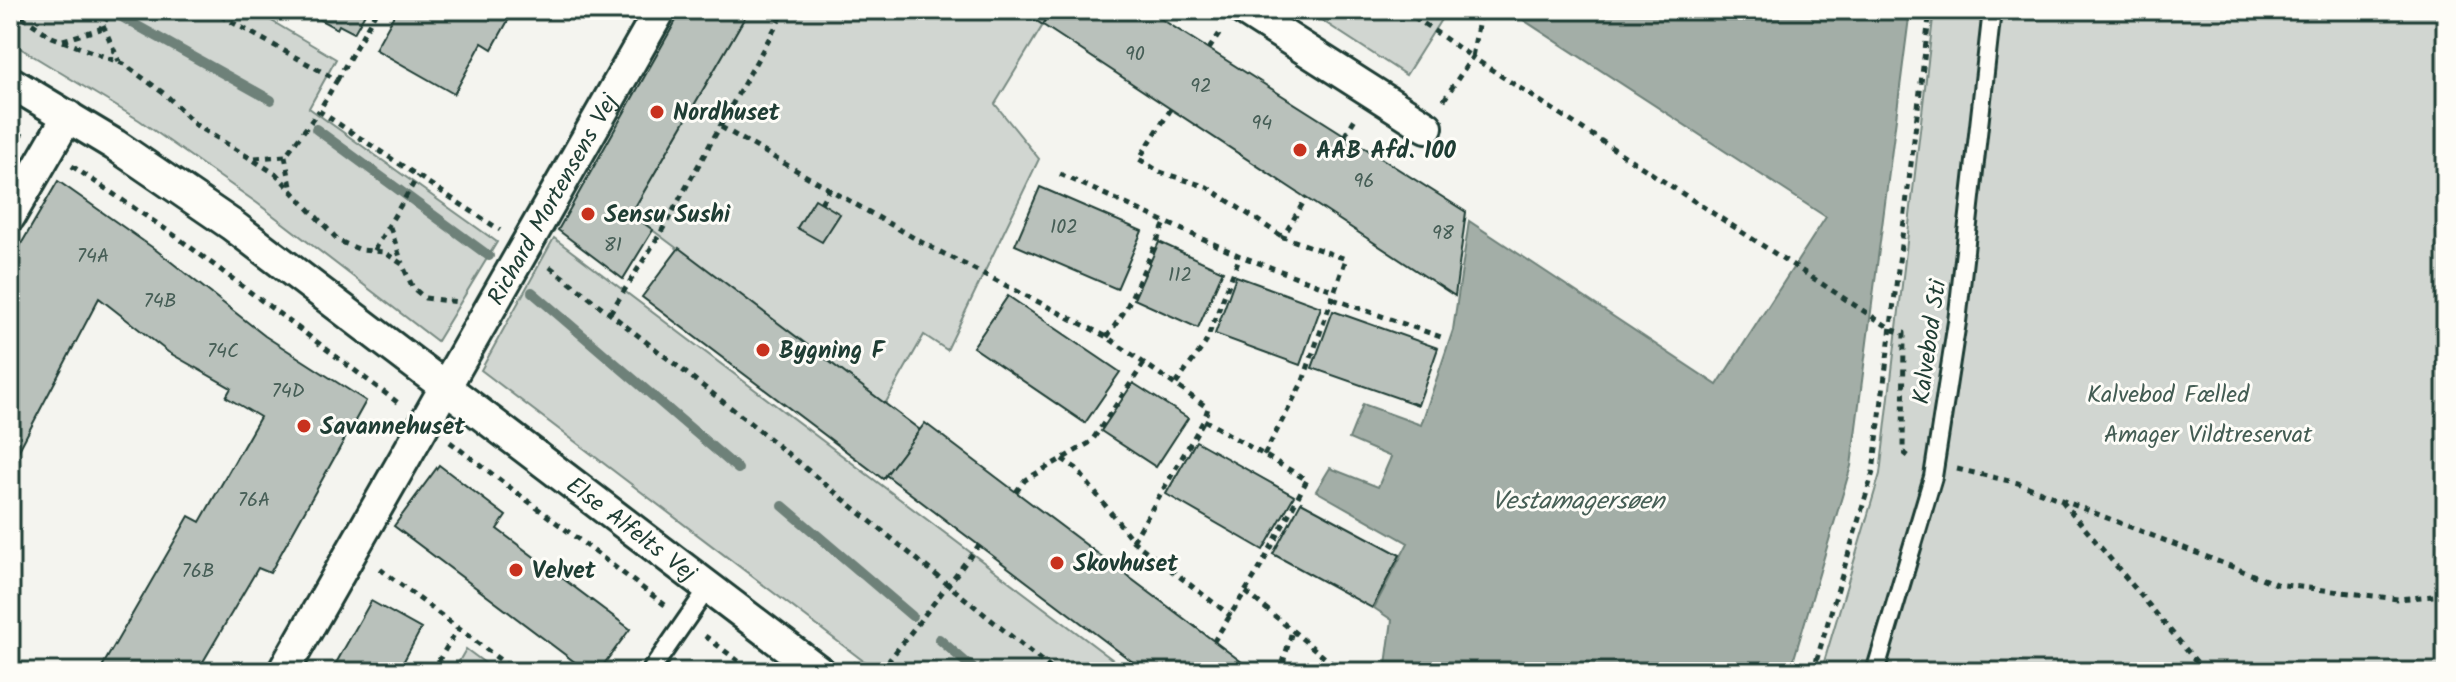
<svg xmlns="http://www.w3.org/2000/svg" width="2456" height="682" viewBox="0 0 2456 682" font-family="Kalam,sans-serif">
  <rect width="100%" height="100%" fill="#f4f4ef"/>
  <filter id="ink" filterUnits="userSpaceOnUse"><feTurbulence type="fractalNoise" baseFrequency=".0125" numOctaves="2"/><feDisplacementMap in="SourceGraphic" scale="16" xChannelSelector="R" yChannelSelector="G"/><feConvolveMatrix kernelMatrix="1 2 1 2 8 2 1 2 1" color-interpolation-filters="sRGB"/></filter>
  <g filter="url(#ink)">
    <g fill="#d1d6d1" stroke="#788a82" stroke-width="2">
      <polygon points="10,10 253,10 336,59 309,108 497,242 437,341 257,203 139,120 10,42"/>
      <polygon points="749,10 1020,10 1043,25 995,104 1039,159 947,350 924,335 885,404 631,214"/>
      <polygon points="1306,10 1447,10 1406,75"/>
      <polygon points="1934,10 2446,10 2446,672 1821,672 1880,474"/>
      <polygon points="554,238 1129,672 878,672 481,370"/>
      <polygon points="466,649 497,672 453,672"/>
    </g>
    <polygon fill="#a3aea7" stroke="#6e8179" stroke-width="2" points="1508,10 1910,10 1851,466 1790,672 1385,672 1392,620 1374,608 1408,543 1316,491 1330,468 1378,487 1391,457 1349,439 1363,404 1421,425 1453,330 1469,221 1717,385 1826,217"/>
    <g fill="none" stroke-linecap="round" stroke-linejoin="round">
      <g stroke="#6e8179" stroke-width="10">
        <polyline points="109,10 271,100"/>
        <polyline points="316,129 489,256"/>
        <polyline points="532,292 738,469"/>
        <polyline points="783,506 912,616"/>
        <polyline points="939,639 977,672"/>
      </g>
    </g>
    <g fill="#b9c1bb" stroke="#1f3d34" stroke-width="2">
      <polygon points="302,10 367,10 354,33 339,25 337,29"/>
      <polygon points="397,10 514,10 492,49 482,43 454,94 375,49"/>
      <polygon points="682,10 749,10 631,214 653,230 623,279 558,230"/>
      <polygon points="1020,10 1052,10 1043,25"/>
      <polygon points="1052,10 1147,10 1466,212 1455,296 1043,25"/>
      <polygon points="58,181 156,250 265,336 366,401 270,573 258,568 197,672 99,672 189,516 200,522 260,417 226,397 231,388 168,352 99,298 10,467 10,263"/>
      <polygon points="1040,187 1142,231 1117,289 1015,245"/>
      <polygon points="815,199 840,214 822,242 797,228"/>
      <polygon points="1159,242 1223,271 1198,328 1134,299"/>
      <polygon points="679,248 920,430 883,479 642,297"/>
      <polygon points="1236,276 1321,307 1300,365 1215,334"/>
      <polygon points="1008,296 1120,372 1085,423 973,347"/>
      <polygon points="1333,311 1438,348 1418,405 1312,368"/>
      <polygon points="1133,383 1188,418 1156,467 1101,431"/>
      <polygon points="925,423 1016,492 1255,672 1146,672 886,475"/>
      <polygon points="1196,441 1294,496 1263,550 1166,494"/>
      <polygon points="439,465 506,516 497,529 630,629 598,672 588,672 394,526"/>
      <polygon points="1301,502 1400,555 1372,608 1273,554"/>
      <polygon points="371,601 421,629 398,672 331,672"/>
    </g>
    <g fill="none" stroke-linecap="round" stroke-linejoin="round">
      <defs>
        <g id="service">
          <polyline points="650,672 708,588"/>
          <polyline points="1875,672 1933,477 1957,322 1992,10"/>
        </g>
        <g id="minor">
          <polyline points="1244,10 1427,127"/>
          <path id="s1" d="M 10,82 L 115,145 L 232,225 L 820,672"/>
          <polyline points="10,216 68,116"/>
          <path id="s2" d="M 283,672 L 660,10"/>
        </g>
      </defs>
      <use href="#service" stroke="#1f3d34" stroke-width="22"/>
      <use href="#minor" stroke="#1f3d34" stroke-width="36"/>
      <g stroke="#1f3d34" stroke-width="5" stroke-dasharray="6 6" stroke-linecap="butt">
        <polyline points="12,10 52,37 124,64 166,95 196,125 276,174 339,241 361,250 384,252 402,264 413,288 425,298 458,302"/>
        <polyline points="210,10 337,80 319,111 500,230"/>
        <polyline points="1404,10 1472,57 1481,10"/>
        <polyline points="103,25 119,61"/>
        <polyline points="63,40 100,29 112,10"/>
        <polyline points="1209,49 1222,30"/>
        <polyline points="337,80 377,10"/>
        <polyline points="1444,100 1472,57 1893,330 1904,333 1903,452 1911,458"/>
        <polyline points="1171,109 1139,159 1160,172 1207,187 1283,237"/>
        <polyline points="721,127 921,242 1107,337 1208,408 1204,420 1307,480 1260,568 1214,641"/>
        <polyline points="10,128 23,136"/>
        <polyline points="1345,135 1356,117"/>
        <polyline points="285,156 291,186"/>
        <polyline points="255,158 285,156 319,111"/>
        <polyline points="72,166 174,235 401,405"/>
        <polyline points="1060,174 1240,256 1335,291"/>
        <polyline points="821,203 830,188"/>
        <polyline points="390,227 402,263"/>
        <polyline points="374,250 418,176"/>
        <polyline points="550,267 744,418 1055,672"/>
        <polyline points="1333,299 1441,337"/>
        <polyline points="610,313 660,234 785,10"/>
        <polyline points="1107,337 1126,309 1166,221"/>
        <polyline points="1176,384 1205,344 1240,256"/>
        <polyline points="450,442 665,605"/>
        <polyline points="1264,455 1303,381 1346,259 1283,237 1306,198"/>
        <polyline points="1062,459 1076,468 1133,541 1231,616"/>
        <polyline points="1957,469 2018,483 2276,584 2398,599 2446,595"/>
        <polyline points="1016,492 1025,480 1091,442 1145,362"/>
        <polyline points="2062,501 2205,672"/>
        <polyline points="1133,541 1204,420"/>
        <polyline points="380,569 516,672"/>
        <polyline points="1246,592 1342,672"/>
        <polyline points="705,636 753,672"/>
        <polyline points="852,663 864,672"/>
        <polyline points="1283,663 1292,631"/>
        <polyline points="432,672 458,628"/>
        <polyline points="880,672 979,545"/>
        <polyline points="1813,672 1873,472 1930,10"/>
      </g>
      <use href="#service" stroke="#fdfcf7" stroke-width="16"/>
      <use href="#minor" stroke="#fdfcf7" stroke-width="30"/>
    </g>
  </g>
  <g fill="#c8321e" stroke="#fdfcf7" stroke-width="3">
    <circle cx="657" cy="112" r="8"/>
    <circle cx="1300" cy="150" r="8"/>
    <circle cx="588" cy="214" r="8"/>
    <circle cx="763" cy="350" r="8"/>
    <circle cx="304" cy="426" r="8"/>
    <circle cx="1057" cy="563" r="8"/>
    <circle cx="516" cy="570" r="8"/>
  </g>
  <g text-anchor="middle" stroke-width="6" stroke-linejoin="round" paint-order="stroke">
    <g font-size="20" fill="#465e56">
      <text x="1135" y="60">90</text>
      <text x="1201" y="92">92</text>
      <text x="1262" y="129">94</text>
      <text x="1364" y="187">96</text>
      <text x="1064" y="233">102</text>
      <text x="1443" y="239">98</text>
      <text x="613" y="251">81</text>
      <text x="93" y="262">74A</text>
      <text x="1180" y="281">112</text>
      <text x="160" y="307">74B</text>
      <text x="223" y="357">74C</text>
      <text x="288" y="397">74D</text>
      <text x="254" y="506">76A</text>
      <text x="198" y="577">76B</text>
    </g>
    <g font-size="24" font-weight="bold" fill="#1f3d34" stroke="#fdfcf7" text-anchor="start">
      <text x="673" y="120">Nordhuset</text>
      <text x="1316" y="158">AAB Afd. 100</text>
      <text x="604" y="222">Sensu Sushi</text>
      <text x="779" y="358">Bygning F</text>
      <text x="320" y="434">Savannehuset</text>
      <text x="1073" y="571">Skovhuset</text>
      <text x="532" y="578">Velvet</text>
    </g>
    <g font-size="24" fill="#1f3d34" stroke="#fdfcf7">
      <text dy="8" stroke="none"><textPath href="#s2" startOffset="544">Richard Mortensens Vej</textPath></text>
      <text transform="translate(1929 342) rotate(-82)" y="8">Kalvebod Sti</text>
      <text dy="8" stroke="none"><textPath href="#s1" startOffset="766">Else Alfelts Vej</textPath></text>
    </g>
    <g font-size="24" fill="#435c53" stroke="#fdfcf7">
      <text x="2168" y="402">Kalvebod Fælled</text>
      <text x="2208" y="442">Amager Vildtreservat</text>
    </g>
    <g font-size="26" font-style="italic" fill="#475f56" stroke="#fdfcf7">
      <text x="1578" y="509">Vestamagersøen</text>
    </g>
  </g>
  <rect width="2456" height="682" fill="none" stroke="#fdfcf7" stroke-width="40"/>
  <rect x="20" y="20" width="2416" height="642" fill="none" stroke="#1f3d34" stroke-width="3" filter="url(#ink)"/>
</svg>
